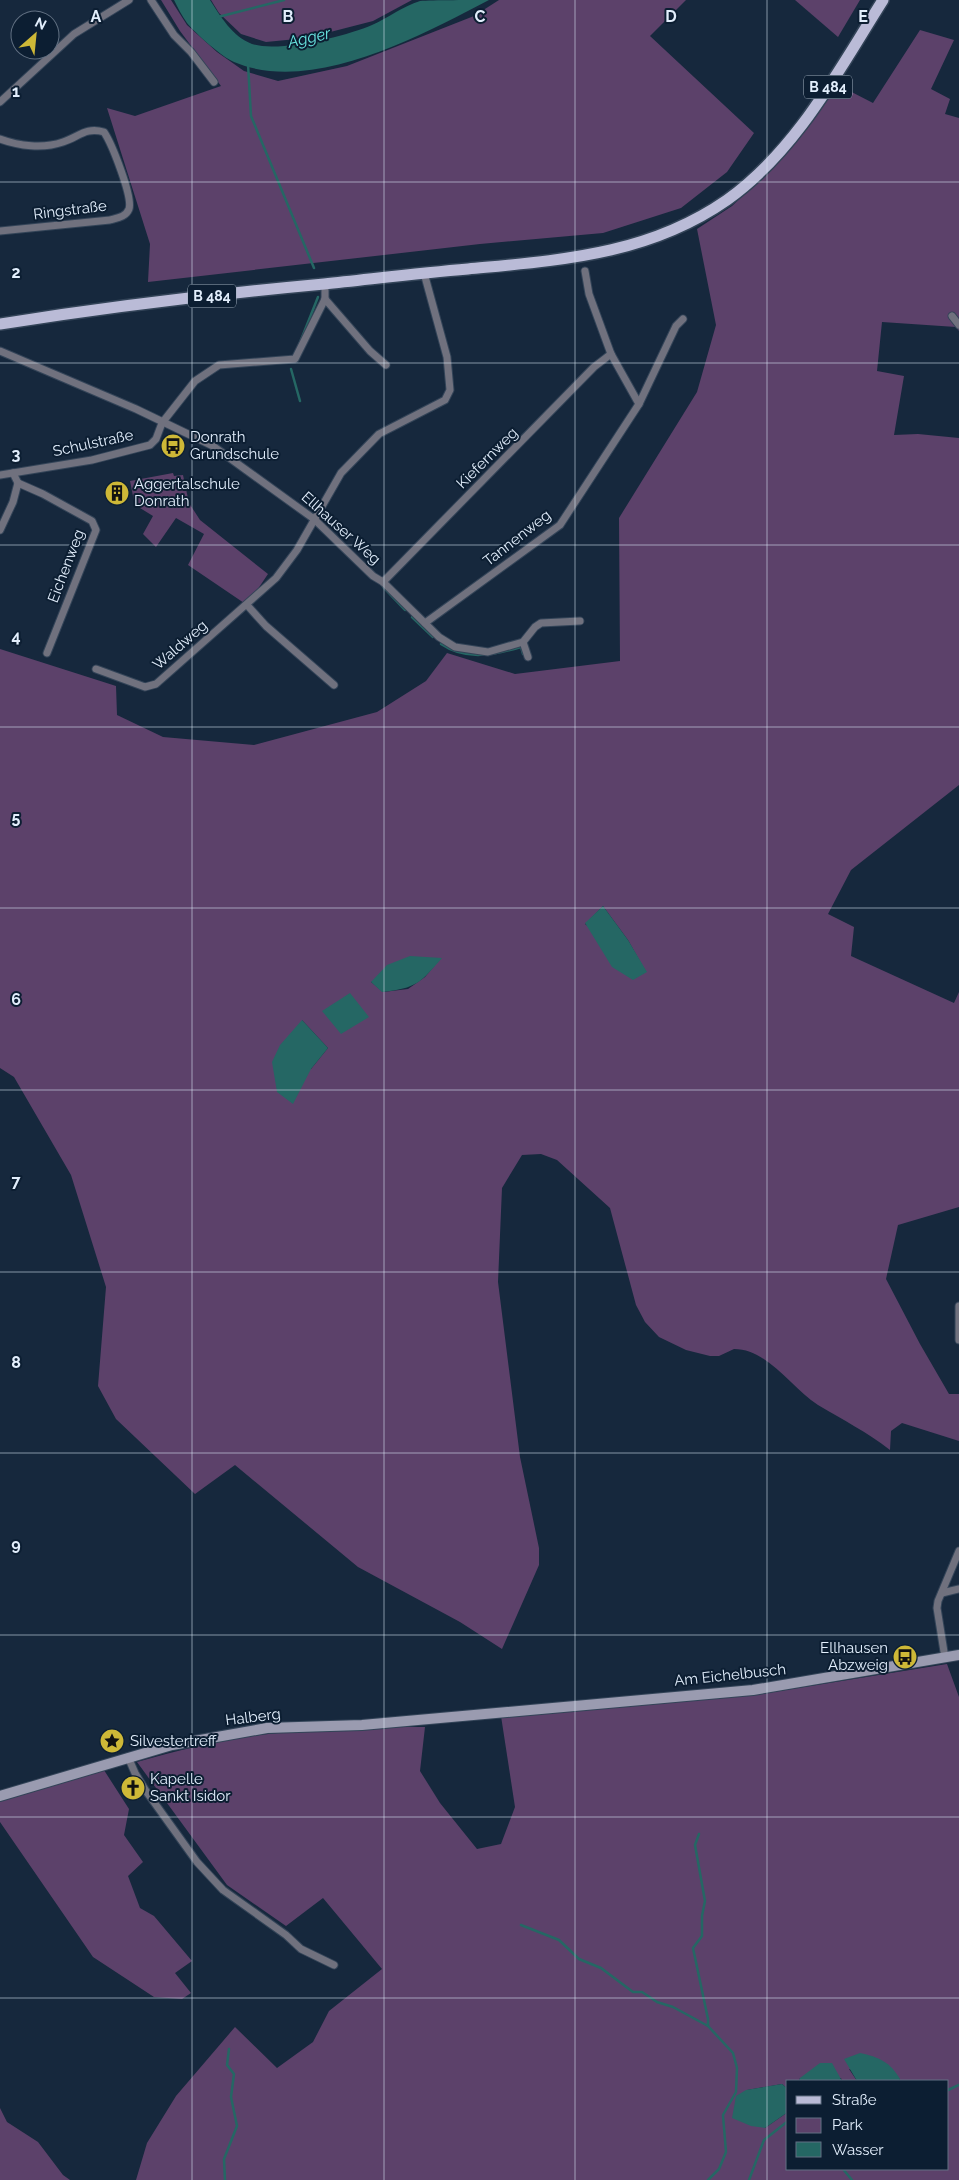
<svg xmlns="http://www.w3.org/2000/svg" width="959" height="2180" viewBox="0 0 959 2180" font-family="Raleway,sans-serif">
  <rect width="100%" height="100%" fill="#16283d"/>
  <g fill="#5c416a" fill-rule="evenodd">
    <polygon points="161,0 171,0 187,25 217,52 244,71 278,81 347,66 474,16 499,0 686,0 650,36 754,133 727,172 681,208 603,233 480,244 148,282 150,244 107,108 135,116 221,86 180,31"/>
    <polygon points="211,0 412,0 373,21 307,38 266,42 241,34 219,13"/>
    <polygon points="795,0 860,0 838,37"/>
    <path d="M 920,30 L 954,40 L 931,89 L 950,99 L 945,114 L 959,118 L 959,331 L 956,327 L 882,322 L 877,371 L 904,376 L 894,435 L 918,434 L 959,438 L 959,785 L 851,870 L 828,914 L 854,927 L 851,956 L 954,1003 L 959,992 L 959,1207 L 898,1225 L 886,1279 L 920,1344 L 949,1394 L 959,1394 L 959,1441 L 902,1423 L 891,1431 L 890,1450 C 867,1432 843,1420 818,1405 C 791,1388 768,1349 734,1349 L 719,1356 L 710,1356 L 686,1350 L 659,1337 L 645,1322 L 636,1305 L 610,1208 L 557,1160 L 541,1154 L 522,1155 L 502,1188 L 498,1282 L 520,1457 L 539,1548 L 539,1565 L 502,1649 L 460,1622 L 358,1567 L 235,1465 L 195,1494 L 116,1419 L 98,1386 L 106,1287 L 71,1175 L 14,1077 L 0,1068 L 0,649 L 116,686 L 117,715 L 163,737 L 254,745 L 377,712 L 426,681 L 447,653 L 515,674 L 620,661 L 619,518 L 697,392 L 716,325 L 697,229 L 732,206 L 771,169 L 836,84 L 873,103 ZM 603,906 L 628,940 L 646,972 L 585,924 ZM 441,958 L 425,977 L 408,989 L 383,992 L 371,982 ZM 302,1020 L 328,1048 L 311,1069 Z"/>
    <polygon points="173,473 174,476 183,475 189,503 200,520 268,574 247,605 188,565 204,534 176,518 156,547 143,534 153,516 140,508 141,505 134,501 130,481"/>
    <path d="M 947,1664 L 959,1697 L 959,2180 L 136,2180 L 147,2143 L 176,2096 L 235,2027 L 277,2068 L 313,2042 L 329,2011 L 382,1969 L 323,1898 L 286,1926 L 227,1885 L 137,1762 C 179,1750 224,1739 268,1734 C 320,1728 373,1727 425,1727 L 420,1771 L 440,1803 L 477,1849 L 501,1844 L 515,1807 L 501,1716 L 754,1695 ZM 849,2069 L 900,2079 L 899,2081 L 948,2081 L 948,2169 L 788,2169 L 788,2112 L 765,2128 L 747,2090 L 782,2084 L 788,2089 L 788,2081 L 799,2081 L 800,2078 L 841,2078 L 842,2081 L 857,2081 Z"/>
    <polygon points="102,1767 129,1809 124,1835 143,1862 128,1876 140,1908 154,1916 192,1961 175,1973 191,1993 182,1999 154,1997 93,1957 0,1822 0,1800"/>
    <polygon points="0,2108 7,2122 38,2142 63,2175 70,2180 0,2180"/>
  </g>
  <g fill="#256764">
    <path d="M 174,0 L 210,0 C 221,17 232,36 252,44 C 278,53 347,36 372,25 C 388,18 403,6 420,1 C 431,0 474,0 489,0 C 420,36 312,95 234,62 C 222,57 195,33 187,23 C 182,16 178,8 174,0 Z"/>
    <polygon points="603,906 628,940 647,972 633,980 612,967 585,923"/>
    <path d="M 410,956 L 442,958 C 420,983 417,988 382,992 L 371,982 L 387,965 Z"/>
    <polygon points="350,993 369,1017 341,1034 322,1011"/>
    <polygon points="302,1020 328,1048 311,1069 293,1104 277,1092 272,1062 280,1045"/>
    <path d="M 860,2053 C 879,2057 890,2062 900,2079 L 899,2081 L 857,2081 L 844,2059 Z"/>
    <polygon points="820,2063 832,2063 842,2081 799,2081 800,2078"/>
    <polygon points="782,2084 788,2089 788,2112 765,2128 751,2126 732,2118 736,2096 746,2090"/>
  </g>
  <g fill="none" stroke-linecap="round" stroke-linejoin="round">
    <g stroke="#256764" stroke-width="2.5">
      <polyline points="218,17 284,0"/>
      <polyline points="248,64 251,116 314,268"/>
      <polyline points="299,345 318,297"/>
      <polyline points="291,369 300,401"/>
      <polyline points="383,587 405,610"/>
      <polyline points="412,617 433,637"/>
      <path d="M 441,644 C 466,661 494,655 521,647 L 523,654"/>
      <polyline points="699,1834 695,1845 705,1901 702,1916 702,1936 693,1948 708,2019 708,2026"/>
      <polyline points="521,1925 559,1940 579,1959 601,1968 633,1992 642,1992 657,2002 673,2007 708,2026 733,2053 737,2068 736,2092 723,2115 726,2152 719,2169 708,2180"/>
      <polyline points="948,2090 959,2085"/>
      <polyline points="843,2169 852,2180"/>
      <polyline points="225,2180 224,2159 237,2126 231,2097 234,2074 227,2065 229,2049"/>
      <polyline points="749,2180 764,2140 788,2121"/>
    </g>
    <defs>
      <g id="street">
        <polyline points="151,0 174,35 191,52 214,82"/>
        <polyline points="0,102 74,34 129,0"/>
        <path d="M 0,139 C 19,146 43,149 63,142 C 80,136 86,127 104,132 C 112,144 133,197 129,209 C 126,217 117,218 110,220 L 0,231"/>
        <polyline points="325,299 370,351 386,365"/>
        <polyline points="952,316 959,325"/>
        <polyline points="0,351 136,409 213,446 314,519 373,576 383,582 439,637 455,647 488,652 523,642 535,627 541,623 580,621"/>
        <polyline points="639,404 676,326 683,319"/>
        <polyline points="13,473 18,483 43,494 92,521 96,530 47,653"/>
        <polyline points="0,475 92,460 150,445 156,439 162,423 195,381 219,365 295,359 325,299 325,283"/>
        <polyline points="0,530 13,502 18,483"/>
        <polyline points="383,582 594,367 611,354"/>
        <polyline points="247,605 266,626 334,685"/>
        <polyline points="425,623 560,525 639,404 611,354 589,294 585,271"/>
        <polyline points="523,642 528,657"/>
        <polyline points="96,669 145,687 156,684 276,578 297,550 341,473 379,434 445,400 450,390 447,357 424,273"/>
        <polyline points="959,1306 959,1340"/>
        <polyline points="942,1593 959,1589"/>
        <polyline points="945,1658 937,1608 938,1601 959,1551"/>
        <polyline points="128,1757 135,1773 146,1791 197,1862 223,1890 286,1935 301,1949 334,1965"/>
      </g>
      <polyline id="secondary" points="0,1796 172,1745 267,1728 362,1725 753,1690 959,1655"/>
      <path id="primary" d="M 0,324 C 107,307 215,294 324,284 C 372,279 420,273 468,269 C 561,260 648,255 727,200 C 797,150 838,71 883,0"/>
    </defs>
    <use href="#street" stroke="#334458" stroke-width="9"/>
    <use href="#secondary" stroke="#334458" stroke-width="12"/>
    <use href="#primary" stroke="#334458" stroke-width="14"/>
    <use href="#street" stroke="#70717e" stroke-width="7"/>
    <use href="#secondary" stroke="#9a9bb0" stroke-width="10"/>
    <use href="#primary" stroke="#babbd7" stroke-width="11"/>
  </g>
  <path fill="none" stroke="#e2eefc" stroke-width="1" stroke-opacity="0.55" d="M 192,0 L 192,2180M 384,0 L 384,2180M 575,0 L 575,2180M 767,0 L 767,2180M 0,182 L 959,182M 0,363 L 959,363M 0,545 L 959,545M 0,727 L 959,727M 0,908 L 959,908M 0,1090 L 959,1090M 0,1272 L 959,1272M 0,1453 L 959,1453M 0,1635 L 959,1635M 0,1817 L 959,1817M 0,1998 L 959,1998"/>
  <defs>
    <symbol id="bus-disc" viewBox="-11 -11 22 22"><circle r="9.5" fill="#ceb837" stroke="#0c1e32"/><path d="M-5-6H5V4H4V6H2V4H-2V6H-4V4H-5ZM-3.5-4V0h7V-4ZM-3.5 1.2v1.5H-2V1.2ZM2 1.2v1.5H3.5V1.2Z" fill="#111"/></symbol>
    <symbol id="building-disc" viewBox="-11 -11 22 22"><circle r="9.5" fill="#ceb837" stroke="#0c1e32"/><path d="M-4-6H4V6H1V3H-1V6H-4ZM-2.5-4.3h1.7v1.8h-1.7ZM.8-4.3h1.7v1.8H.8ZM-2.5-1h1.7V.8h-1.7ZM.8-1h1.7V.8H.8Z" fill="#111"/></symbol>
    <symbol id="sight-disc" viewBox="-11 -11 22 22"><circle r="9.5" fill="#ceb837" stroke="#0c1e32"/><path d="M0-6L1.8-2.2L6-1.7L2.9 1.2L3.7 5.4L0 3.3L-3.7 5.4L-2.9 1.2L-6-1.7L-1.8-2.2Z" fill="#111"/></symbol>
    <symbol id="church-disc" viewBox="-11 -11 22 22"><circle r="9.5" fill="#ceb837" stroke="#0c1e32"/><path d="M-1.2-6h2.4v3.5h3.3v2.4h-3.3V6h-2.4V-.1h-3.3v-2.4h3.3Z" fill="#111"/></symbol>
  </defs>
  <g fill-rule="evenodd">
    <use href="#bus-disc" x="159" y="432" width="28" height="28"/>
    <use href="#building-disc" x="103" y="479" width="28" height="28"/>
    <use href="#bus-disc" x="891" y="1643" width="28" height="28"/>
    <use href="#sight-disc" x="98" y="1727" width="28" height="28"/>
    <use href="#church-disc" x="119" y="1774" width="28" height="28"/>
  </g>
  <g text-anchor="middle" stroke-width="4" stroke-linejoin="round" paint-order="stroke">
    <g fill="#0c1e32" stroke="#a2b0bf" stroke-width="1">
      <rect x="804" y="75.5" width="48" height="23" rx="4"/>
      <rect x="188" y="284.5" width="48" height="23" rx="4"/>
    </g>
    <g font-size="14" font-weight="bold" fill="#e2eefc">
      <text x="828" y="92">B 484</text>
      <text x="212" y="301">B 484</text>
    </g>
    <g font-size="15" fill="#e2eefc" stroke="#0c1e32">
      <text transform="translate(70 210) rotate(-7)" y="5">Ringstraße</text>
      <text transform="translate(93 443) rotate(-12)" y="5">Schulstraße</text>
      <text transform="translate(487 458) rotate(-45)" y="5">Kiefernweg</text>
      <text transform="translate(341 528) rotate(42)" y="5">Ellhauser Weg</text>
      <text transform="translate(517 538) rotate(-38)" y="5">Tannenweg</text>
      <text transform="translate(66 566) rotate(-69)" y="5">Eichenweg</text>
      <text transform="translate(180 645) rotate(-41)" y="5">Waldweg</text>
      <text transform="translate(730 1675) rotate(-6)" y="5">Am Eichelbusch</text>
      <text transform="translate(253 1717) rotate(-7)" y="5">Halberg</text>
    </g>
    <g font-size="15" fill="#e2eefc" stroke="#0c1e32" text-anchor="start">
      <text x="190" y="442">Donrath<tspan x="190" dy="17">Grundschule</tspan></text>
      <text x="134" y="489">Aggertalschule<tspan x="134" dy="17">Donrath</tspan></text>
      <text x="888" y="1653" text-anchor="end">Ellhausen<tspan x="888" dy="17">Abzweig</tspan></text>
      <text x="130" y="1746">Silvestertreff</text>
      <text x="150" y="1784">Kapelle<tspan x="150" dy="17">Sankt Isidor</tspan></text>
    </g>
    <g font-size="16" font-style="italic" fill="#6ae8e3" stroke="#0c1e32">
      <text transform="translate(309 37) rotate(-13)" y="6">Agger</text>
    </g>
  </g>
  <g font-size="16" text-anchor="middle" font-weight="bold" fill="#e2eefc" stroke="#0c1e32" stroke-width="4" stroke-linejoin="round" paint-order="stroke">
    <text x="96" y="22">A</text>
    <text x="288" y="22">B</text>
    <text x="480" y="22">C</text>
    <text x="671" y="22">D</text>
    <text x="863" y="22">E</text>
    <text x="16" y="97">1</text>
    <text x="16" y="278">2</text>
    <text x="16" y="460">3</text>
    <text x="16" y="642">4</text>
    <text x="16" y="823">5</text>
    <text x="16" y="1005">6</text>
    <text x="16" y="1187">7</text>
    <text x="16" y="1368">8</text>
    <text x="16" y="1550">9</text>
  </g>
  <rect x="786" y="2080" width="162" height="90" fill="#0c1e32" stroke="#627183"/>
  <rect x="796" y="2096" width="25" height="8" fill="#babbd7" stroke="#627183"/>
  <text x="832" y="2105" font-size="15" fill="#e2eefc">Straße</text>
  <rect x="796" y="2118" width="25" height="15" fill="#5c416a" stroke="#627183"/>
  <text x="832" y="2130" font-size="15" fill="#e2eefc">Park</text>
  <rect x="796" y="2142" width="25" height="15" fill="#256764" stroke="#627183"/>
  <text x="832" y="2155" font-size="15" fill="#e2eefc">Wasser</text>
  <g transform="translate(35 35) rotate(27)"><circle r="24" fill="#0c1e32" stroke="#627183"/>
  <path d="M0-4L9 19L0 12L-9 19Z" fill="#ceb837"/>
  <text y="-8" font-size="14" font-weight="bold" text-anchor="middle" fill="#e2eefc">N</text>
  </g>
</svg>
